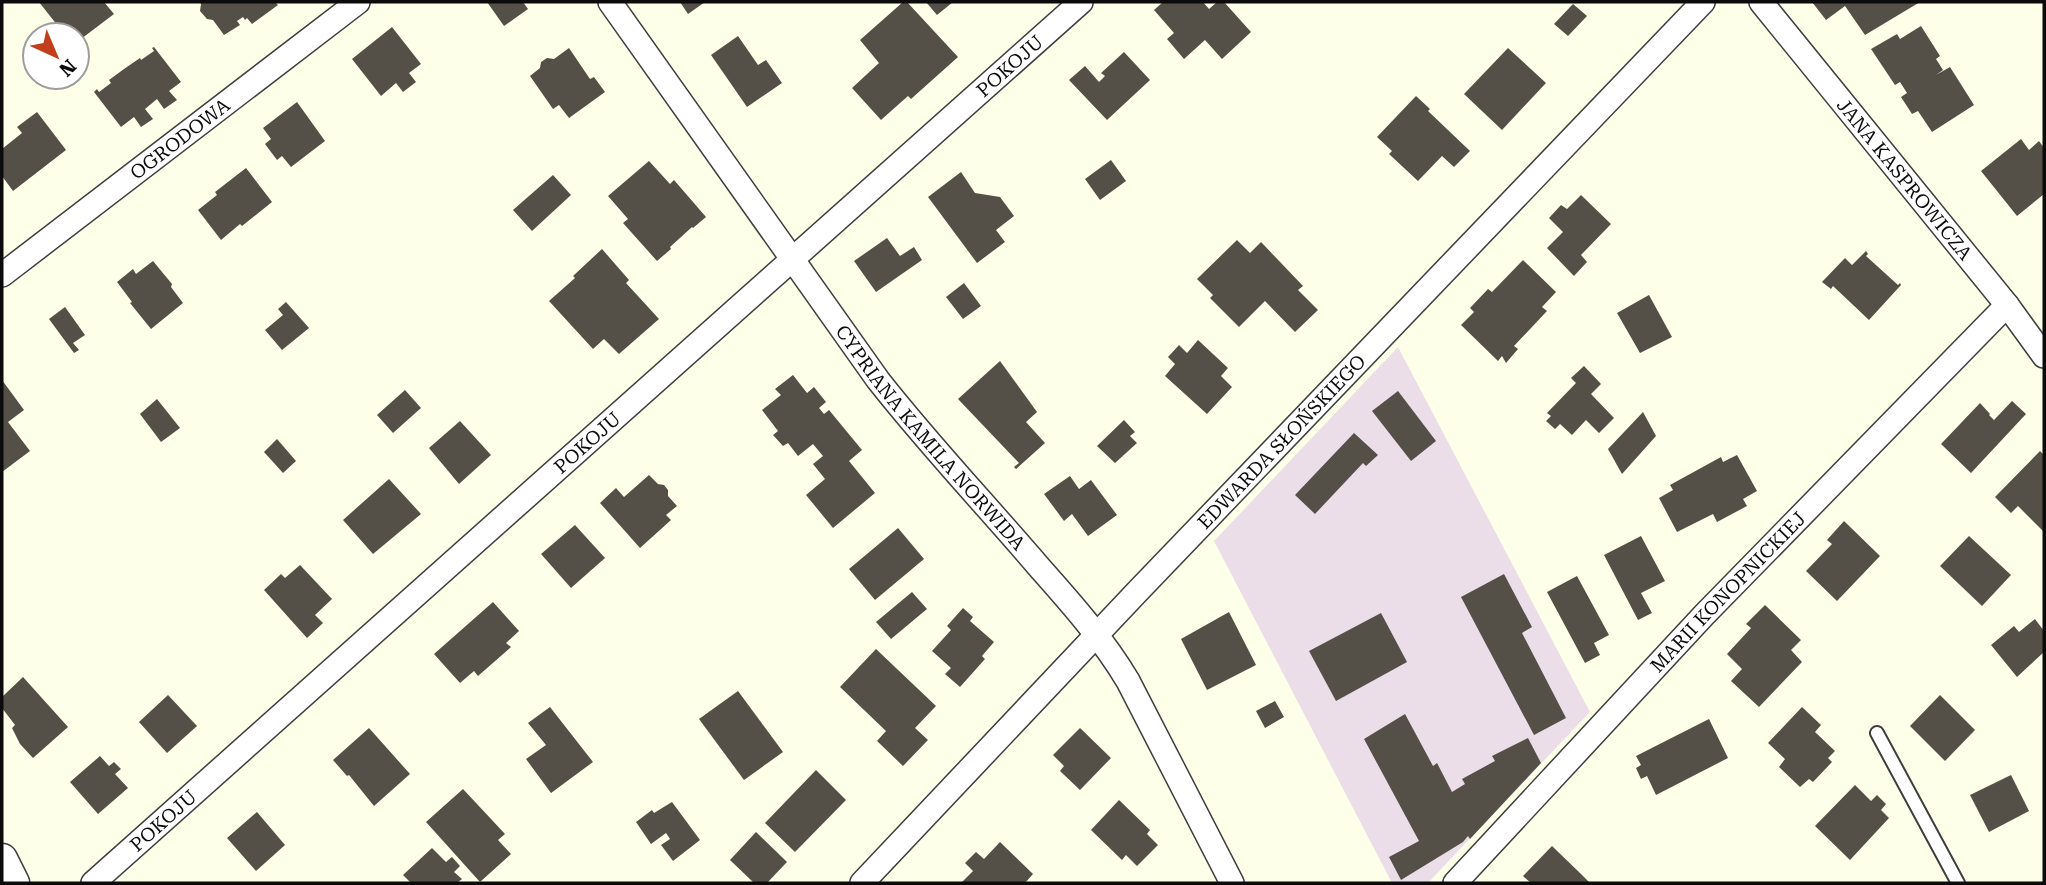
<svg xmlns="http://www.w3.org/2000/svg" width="2046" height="885" viewBox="0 0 2046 885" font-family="'Roboto Serif',serif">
  <rect width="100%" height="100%" fill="#feffe9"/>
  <polygon fill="#ebdee9" points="1398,347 1590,712 1428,883 1392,883 1214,541"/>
  <g fill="#545047">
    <polygon points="39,2 104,2 114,14 77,42 77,35 65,35"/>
    <polygon points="200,2 275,2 278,5 252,24 247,18 245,20 243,17 237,21 240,25 224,35 213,20 207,19 200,11 201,4"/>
    <polygon points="487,2 523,2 528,9 504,26"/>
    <polygon points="680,2 705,2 688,14"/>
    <polygon points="903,2 907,2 958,57 911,99 908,96 881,120 852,88 879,63 860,40"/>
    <polygon points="926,2 953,2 937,15"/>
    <polygon points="1163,2 1203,2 1209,9 1217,2 1224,2 1251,32 1222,59 1205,40 1184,59 1167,39 1174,33 1154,10"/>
    <polygon points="1812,2 1920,2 1865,35 1845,6 1826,20"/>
    <polygon points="1573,4 1587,16 1568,36 1554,24"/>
    <polygon points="1921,26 1940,56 1936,59 1943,70 1936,75 1950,67 1974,105 1932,132 1918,111 1912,114 1901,97 1907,93 1900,82 1895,85 1871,49 1897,34 1900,39"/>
    <polygon points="392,27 421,64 409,73 416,82 403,92 396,83 381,96 352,59"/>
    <polygon points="738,36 758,65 766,60 782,83 747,107 711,55"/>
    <polygon points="154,47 181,82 169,91 177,100 164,109 157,99 145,109 153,119 141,127 134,117 121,127 94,92 97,89 99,92 111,83 109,80 124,69 140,58 141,60 154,51 152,48"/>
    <polygon points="569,48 590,79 594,77 605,92 569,118 559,105 553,109 530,76 540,68 541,62 547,58 554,59"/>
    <polygon points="1508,48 1546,83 1502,130 1464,94"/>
    <polygon points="1124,52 1150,80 1107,120 1069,80 1085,66 1099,82 1105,76 1101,73"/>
    <polygon points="1416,96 1430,109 1428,111 1470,151 1454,167 1442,156 1418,181 1389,154 1392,151 1377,137"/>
    <polygon points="297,102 325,141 291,167 282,156 277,160 265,144 271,139 263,128"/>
    <polygon points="37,112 66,150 13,191 2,176 2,149 22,133 17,127"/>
    <polygon points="2021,139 2029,150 2039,141 2044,148 2044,194 2017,216 1981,171"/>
    <polygon points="1111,160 1126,181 1100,200 1085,179"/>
    <polygon points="649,161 670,184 674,180 706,217 693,228 692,227 670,247 671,249 657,261 623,223 628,219 608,196"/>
    <polygon points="246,168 272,202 242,226 240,224 221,240 198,210 217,195 215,192"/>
    <polygon points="961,172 975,193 1000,197 1014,216 996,230 1005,242 977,263 928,197"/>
    <polygon points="553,175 571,195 532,231 513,210"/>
    <polygon points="1581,195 1611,224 1581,255 1587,262 1574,276 1547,248 1563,232 1549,218 1561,205 1567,209"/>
    <polygon points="887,238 900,256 914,247 922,260 876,292 854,261"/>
    <polygon points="1237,240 1250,253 1261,242 1303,286 1298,290 1318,310 1295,332 1265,301 1239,327 1210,298 1213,295 1197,279"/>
    <polygon points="602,249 629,280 626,283 659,319 619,354 604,339 593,349 549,301 575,278 573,276"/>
    <polygon points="1866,251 1868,254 1866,256 1898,285 1900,283 1901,285 1869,320 1833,286 1831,289 1822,282 1845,258 1852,265"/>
    <polygon points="1523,260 1556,292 1542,307 1547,311 1514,346 1518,349 1506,363 1502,356 1498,361 1461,325 1474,312 1470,308 1488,289 1492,292"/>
    <polygon points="153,261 172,284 171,287 183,303 151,329 130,303 132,302 117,282 133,269 136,274"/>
    <polygon points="964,283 981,306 963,319 946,297"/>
    <polygon points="1649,295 1672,337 1640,353 1617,313"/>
    <polygon points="286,302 309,328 282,350 265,330 283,315 278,309"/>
    <polygon points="65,307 85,335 73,343 79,350 74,353 49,319"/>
    <polygon points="1198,340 1228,368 1221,376 1232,387 1207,414 1165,376 1175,364 1168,357 1179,345 1187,353"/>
    <polygon points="1000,361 1037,412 1026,422 1045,443 1016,469 1014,467 1019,463 958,399"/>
    <polygon points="1584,366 1601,384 1591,394 1614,418 1599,433 1586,420 1572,435 1560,424 1555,429 1546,421 1551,416 1547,413 1576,383 1571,378"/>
    <polygon points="793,375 807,393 814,387 826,402 819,408 824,414 829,410 862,450 849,461 875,493 833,528 806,495 825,479 813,464 823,456 813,444 798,456 788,443 783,446 773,435 778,431 762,410 781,395 775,389"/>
    <polygon points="2,380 24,410 8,422 30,451 2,472"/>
    <polygon points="405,390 421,408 393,433 377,415"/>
    <polygon points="1398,391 1436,441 1411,461 1372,411"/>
    <polygon points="157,399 180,428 161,442 140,414"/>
    <polygon points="2012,401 2026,414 1971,473 1941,444 1980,403 1990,414 1989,415 1994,420"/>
    <polygon points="1643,412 1656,436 1622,474 1608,449"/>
    <polygon points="1124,420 1135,432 1130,436 1137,443 1115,463 1097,446"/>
    <polygon points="460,421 491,455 459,484 429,448"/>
    <polygon points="1354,433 1378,455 1366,466 1363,463 1315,514 1295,495"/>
    <polygon points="277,439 296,461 283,473 264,452"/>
    <polygon points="2040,451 2044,455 2044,532 2018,506 2011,513 1995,497"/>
    <polygon points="1737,455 1757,491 1743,499 1747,506 1717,522 1713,514 1677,532 1659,498 1673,490 1670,485 1721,457 1723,462"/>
    <polygon points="649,475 658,484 664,485 668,490 668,496 677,506 666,515 671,520 640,548 600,503 616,488 624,497"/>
    <polygon points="1070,476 1079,489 1091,480 1117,515 1088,536 1072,514 1064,521 1044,494"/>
    <polygon points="389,479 421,514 373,554 343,520"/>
    <polygon points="1844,521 1880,556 1837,601 1806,571 1832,544 1827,540"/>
    <polygon points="575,525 605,558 571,588 541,554"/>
    <polygon points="898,528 924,559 875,600 849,569"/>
    <polygon points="1641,536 1665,581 1641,593 1652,613 1638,620 1604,555"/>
    <polygon points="1969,536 2011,575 1982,606 1940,566"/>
    <polygon points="300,565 332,599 315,615 323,623 307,638 264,590 281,574 285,578"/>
    <polygon points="1504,574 1532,627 1522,633 1566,718 1534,735 1461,597"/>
    <polygon points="1577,576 1609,635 1594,643 1600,655 1585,663 1547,592"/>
    <polygon points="912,592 927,609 891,639 876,622"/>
    <polygon points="493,602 519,631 506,643 511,647 478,676 474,671 460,683 434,654"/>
    <polygon points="1765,605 1801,640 1791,650 1802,662 1759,707 1731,681 1742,669 1727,654 1751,628 1746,624"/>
    <polygon points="963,608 973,617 970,621 994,642 982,656 985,659 960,687 945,674 951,668 932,651 951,630 947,626"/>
    <polygon points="1229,612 1256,665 1207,690 1181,639"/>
    <polygon points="1381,613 1407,662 1336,701 1309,651"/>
    <polygon points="2035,619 2044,631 2044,652 2017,677 1991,645 2014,626 2019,632"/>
    <polygon points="876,649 936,706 915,728 928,740 903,766 877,741 886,731 840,687"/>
    <polygon points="23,677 68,727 33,758 20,744 12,728 15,725 2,708 2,697"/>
    <polygon points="738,691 783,752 744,780 699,719"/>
    <polygon points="168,695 197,726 167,753 139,722"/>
    <polygon points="1940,695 1975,730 1945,761 1910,726"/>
    <polygon points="1275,701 1284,717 1265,728 1256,711"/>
    <polygon points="550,707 593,762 551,793 526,759 546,745 528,723"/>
    <polygon points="1802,707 1821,725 1815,732 1835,751 1828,758 1832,762 1813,782 1809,779 1800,787 1779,767 1785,759 1768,743"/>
    <polygon points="1405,714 1433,766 1437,763 1452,792 1465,784 1462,779 1495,761 1492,756 1528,738 1541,763 1470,839 1468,836 1463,842 1401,880 1389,857 1419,841 1364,739"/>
    <polygon points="1709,719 1728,758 1656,795 1647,776 1641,779 1636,768 1641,765 1636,756"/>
    <polygon points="369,728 410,774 374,806 349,775 347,776 333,760"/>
    <polygon points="1080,728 1111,758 1080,790 1060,771 1064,766 1053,755"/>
    <polygon points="100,756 109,766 114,762 121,769 115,774 128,788 98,814 70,782"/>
    <polygon points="816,770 846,800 795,852 765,823"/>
    <polygon points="2011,775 2029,811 1989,832 1970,795"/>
    <polygon points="1855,785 1871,801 1877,795 1886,804 1881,810 1889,818 1850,860 1815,826"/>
    <polygon points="463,789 505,834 498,840 511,854 480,882 426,822"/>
    <polygon points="1119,800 1150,830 1147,834 1158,845 1137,866 1126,855 1122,860 1091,830"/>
    <polygon points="672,802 700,840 673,861 661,845 670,839 666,833 651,844 636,822 652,810 654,813"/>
    <polygon points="257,812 285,845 256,871 227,838"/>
    <polygon points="756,832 787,862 767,883 754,883 730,860"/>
    <polygon points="1000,842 1033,874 1025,883 961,883 973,871 965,863 976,852 984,859"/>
    <polygon points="1552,846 1581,874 1590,883 1531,883 1523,876"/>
    <polygon points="432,848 446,862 452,857 460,866 454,872 462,879 457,883 411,883 403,875"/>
  </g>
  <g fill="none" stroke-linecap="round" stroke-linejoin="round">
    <defs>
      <polyline id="service" points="1877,733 1958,883"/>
      <g id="minor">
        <path id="s1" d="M 610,2 L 878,380 C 929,445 986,505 1039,567 C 1071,603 1103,639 1128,681 L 1232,883"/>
        <path id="s2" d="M 1761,2 L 2007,305 L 2044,356"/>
        <path id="s3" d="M 2,275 L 358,2"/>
        <path id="s4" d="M 93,883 L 1081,2"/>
        <path id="s5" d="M 862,883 L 1137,592 L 1703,2"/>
        <path id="s6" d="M 1455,883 L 1704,615 L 2007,305"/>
      </g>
      <polyline id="tertiary" points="2,859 14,883"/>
    </defs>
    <use href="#service" stroke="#3e3e3e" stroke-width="16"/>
    <use href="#minor" stroke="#3e3e3e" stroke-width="26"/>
    <use href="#tertiary" stroke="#3e3e3e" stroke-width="33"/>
    <use href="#service" stroke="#fff" stroke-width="12"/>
    <use href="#minor" stroke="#fff" stroke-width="23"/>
    <use href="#tertiary" stroke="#fff" stroke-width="30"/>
  </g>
  <g text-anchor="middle" stroke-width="7" stroke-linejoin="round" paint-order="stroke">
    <g font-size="19" fill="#0b0b0b" stroke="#fff">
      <text dy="7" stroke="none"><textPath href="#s4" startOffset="1228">POKOJU</textPath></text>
      <text dy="7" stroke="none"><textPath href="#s3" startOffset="224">OGRODOWA</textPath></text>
      <text dy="7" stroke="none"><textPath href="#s2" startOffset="228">JANA KASPROWICZA</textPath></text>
      <text dy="7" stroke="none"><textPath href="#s1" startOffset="541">CYPRIANA KAMILA NORWIDA</textPath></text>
      <text dy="7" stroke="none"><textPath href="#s4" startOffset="662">POKOJU</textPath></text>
      <text dy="7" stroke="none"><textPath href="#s5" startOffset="609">EDWARDA SŁOŃSKIEGO</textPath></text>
      <text dy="7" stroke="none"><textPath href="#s6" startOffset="399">MARII KONOPNICKIEJ</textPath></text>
      <text dy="7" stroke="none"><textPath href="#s4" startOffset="94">POKOJU</textPath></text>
    </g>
  </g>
  <rect width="2046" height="885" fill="none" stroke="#0b0b0b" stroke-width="7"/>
  <g transform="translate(56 56) rotate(136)"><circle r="33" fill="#ffffff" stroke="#9d9d9d" stroke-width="2"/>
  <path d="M0-5L12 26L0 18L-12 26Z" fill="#c13f1d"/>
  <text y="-10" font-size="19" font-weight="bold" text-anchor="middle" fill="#0b0b0b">N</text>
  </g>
</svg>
